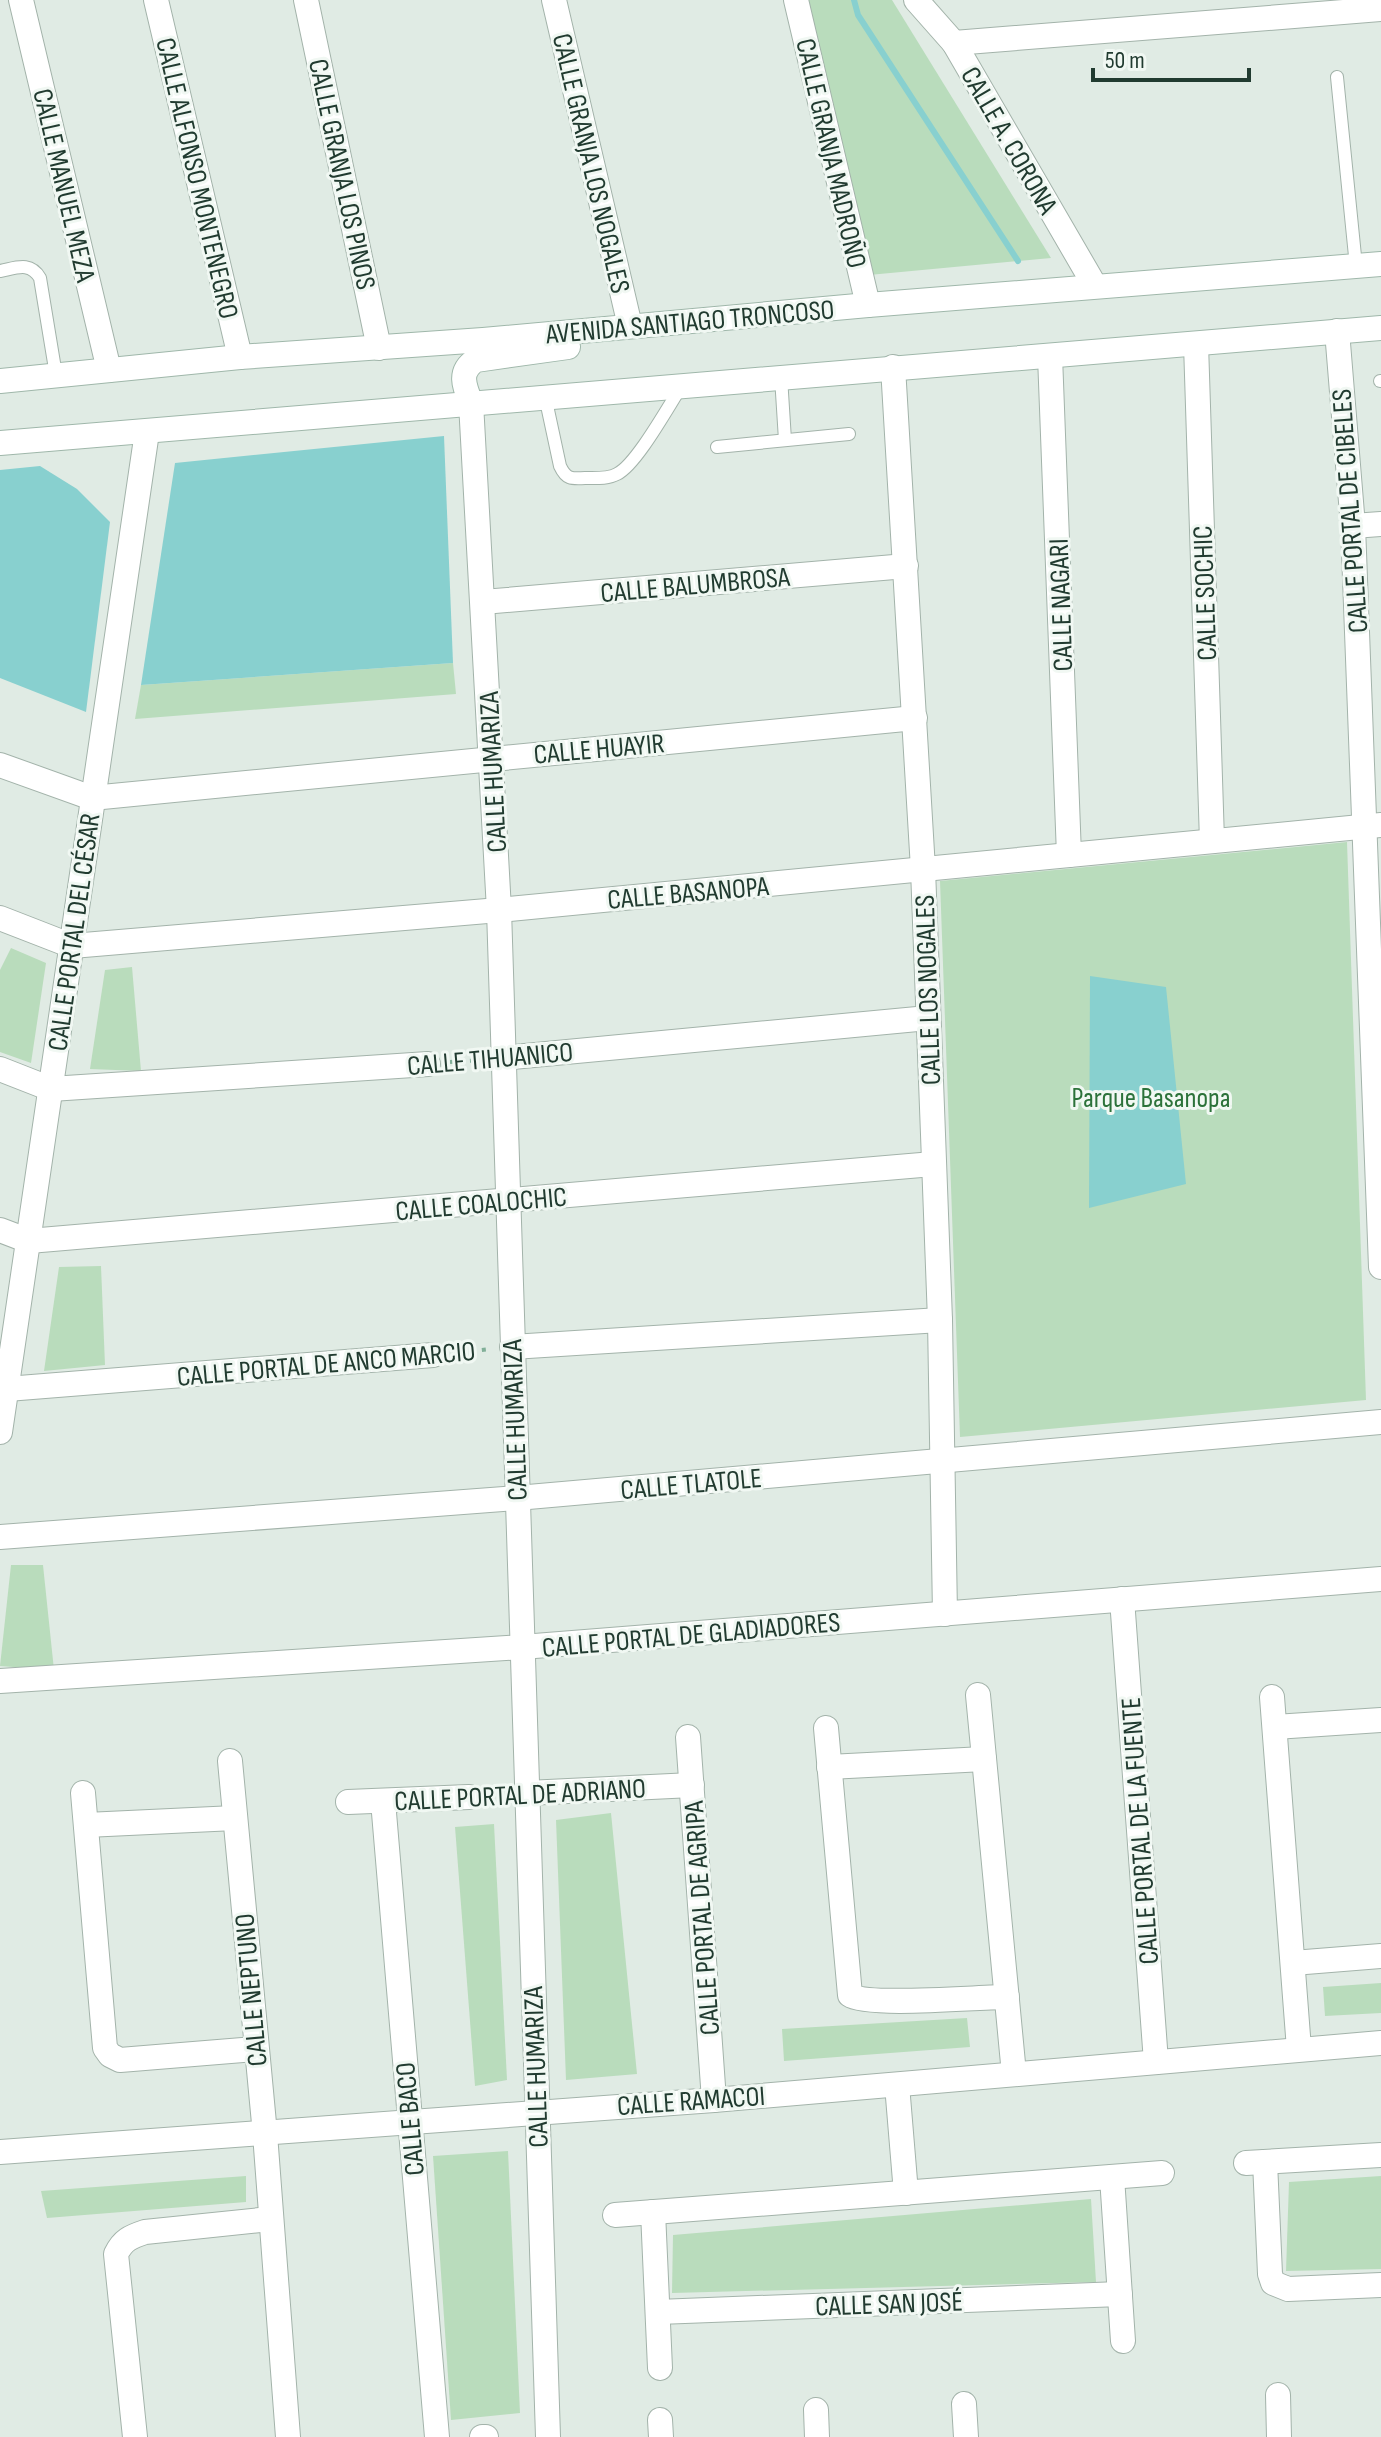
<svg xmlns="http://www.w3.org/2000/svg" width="1381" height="2437" viewBox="0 0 1381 2437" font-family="'Sofia Sans Condensed',sans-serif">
  <rect width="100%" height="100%" fill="#e0ebe4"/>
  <g fill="#b9dcbc">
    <polygon points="805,0 892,0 1051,258 869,275"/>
    <polygon points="453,663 456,694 135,719 141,685"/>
    <polygon points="1347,842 1366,1400 960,1437 940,881"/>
    <polygon points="11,948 46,963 31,1063 0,1052 0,970"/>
    <polygon points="132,967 141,1071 90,1069 105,970"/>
    <polygon points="101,1266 105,1365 44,1371 59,1267"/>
    <polygon points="11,1565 43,1565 54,1670 0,1666"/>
    <polygon points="611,1813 637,2074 566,2080 556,1820"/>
    <polygon points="494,1824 507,2080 475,2086 455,1827"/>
    <polygon points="1381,1983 1381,2013 1325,2016 1323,1987"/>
    <polygon points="967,2018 970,2047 784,2061 782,2029"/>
    <polygon points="508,2151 520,2413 451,2420 433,2156"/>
    <polygon points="246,2176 246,2202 47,2218 41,2191"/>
    <polygon points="1381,2176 1381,2269 1286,2271 1289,2182"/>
    <polygon points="1091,2199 1096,2282 672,2293 673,2235"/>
  </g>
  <g fill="#88d0cf">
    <polygon points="444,436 453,663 141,685 175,463"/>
    <polygon points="40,466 77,489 110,522 86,712 0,678 0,470"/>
    <polygon points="1090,976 1166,987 1186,1184 1089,1208"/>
  </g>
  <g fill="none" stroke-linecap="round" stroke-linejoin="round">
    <polyline stroke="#88d0cf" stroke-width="6" points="854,0 858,15 1018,261"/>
    <defs>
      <g id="service">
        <polyline points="1337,77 1356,266"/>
        <path d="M 0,271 C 16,268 30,261 40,278 L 56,375"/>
        <polyline points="781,377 785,440"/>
        <polyline points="1380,381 1381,381"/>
        <path d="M 545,396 L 560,466 C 566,479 571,479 585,478 C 595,478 608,479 617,474 C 636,465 668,407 681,387"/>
        <polyline points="717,447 849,434"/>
      </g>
      <g id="minor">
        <polyline points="21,0 109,370"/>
        <polyline points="156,0 240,357"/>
        <polyline points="306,0 379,348"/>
        <polyline points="554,0 630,326"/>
        <polyline points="796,0 868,305"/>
        <polyline points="916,0 954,43 1095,286"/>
        <polyline points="954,43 1381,9"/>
        <polyline points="1337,331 1353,526 1381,1267"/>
        <polyline points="1196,344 1212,841"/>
        <polyline points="1050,356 1069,855"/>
        <polyline points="893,367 923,869 940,1320 945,1614"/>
        <polyline points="1353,526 1381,524"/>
        <polyline points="483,602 906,566"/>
        <polyline points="0,765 92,798 915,718"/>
        <polyline points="0,918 72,946 499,910 1381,825"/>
        <polyline points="502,1058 928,1018"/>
        <polyline points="0,1069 51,1089 428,1064"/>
        <polyline points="0,1230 29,1241 933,1164"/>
        <polyline points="512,1347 940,1320"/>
        <polyline points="0,1386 7,1389 433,1355"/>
        <polyline points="0,1432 147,432"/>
        <polyline points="0,1537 517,1498 1381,1422"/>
        <polyline points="1122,1599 1156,2062"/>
        <polyline points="0,1681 522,1647 1381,1579"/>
        <polyline points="978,1695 1014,2074"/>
        <polyline points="1272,1697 1299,2049"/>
        <polyline points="1275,1727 1381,1720"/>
        <path d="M 826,1728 L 850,1995 C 867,2007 979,1997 1007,1997"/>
        <polyline points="688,1737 714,2100"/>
        <polyline points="230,1761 265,2134 288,2437"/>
        <polyline points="829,1767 984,1759"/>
        <polyline points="83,1793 105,2048 110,2055 120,2060 255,2049"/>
        <polyline points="527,1793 692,1785"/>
        <polyline points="383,1801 437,2437"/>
        <polyline points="348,1802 469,1797"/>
        <polyline points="86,1825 235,1818"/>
        <polyline points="1293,1963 1381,1956"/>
        <polyline points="897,2085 906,2193"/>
        <polyline points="1265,2162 1270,2274 1273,2283 1288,2289 1381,2285"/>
        <polyline points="1246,2163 1381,2155"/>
        <polyline points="1112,2177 1123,2341"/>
        <polyline points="653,2212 660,2368"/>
        <polyline points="615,2215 1162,2173"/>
        <polyline points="658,2312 1120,2294"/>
        <polyline points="1278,2395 1279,2437"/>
        <polyline points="964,2404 966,2437"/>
        <polyline points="816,2410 817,2437"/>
        <polyline points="660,2420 661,2437"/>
        <path d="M 135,2437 L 116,2254 C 123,2240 130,2237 145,2232 L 270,2219"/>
        <polyline points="482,2437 486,2437"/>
      </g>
      <g id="tertiary">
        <polyline points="471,403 499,910 548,2437"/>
        <polyline points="0,2152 714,2100 1381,2043"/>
      </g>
      <g id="secondary">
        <polyline points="0,381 240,357 483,340 868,305 1381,264"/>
        <path d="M 471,403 C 464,386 458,371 476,360 L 568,347"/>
        <polyline points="0,443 1381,328"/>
      </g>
    </defs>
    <use href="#service" stroke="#a3b3aa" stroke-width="14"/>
    <use href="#minor" stroke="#a3b3aa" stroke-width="26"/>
    <use href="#tertiary" stroke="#a3b3aa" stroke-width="26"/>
    <use href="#secondary" stroke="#9fb7aa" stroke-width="26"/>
    <g stroke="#81af98" stroke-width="4" stroke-dasharray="4 6" stroke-linecap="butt">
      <polyline points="450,1062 481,1060"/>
      <polyline points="452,1353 491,1349"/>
      <polyline points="487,1796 507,1794"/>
    </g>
    <use href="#service" stroke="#fff" stroke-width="12"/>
    <use href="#minor" stroke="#fff" stroke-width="24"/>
    <use href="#tertiary" stroke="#fff" stroke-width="24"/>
    <use href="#secondary" stroke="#fff" stroke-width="24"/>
  </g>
  <g text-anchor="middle" stroke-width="6" stroke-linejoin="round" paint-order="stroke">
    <g font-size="28" fill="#213b30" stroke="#f1f8f3">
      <text transform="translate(1010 140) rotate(60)" y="10">CALLE A. CORONA</text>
      <text transform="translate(832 153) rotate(77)" y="10">CALLE GRANJA MADROÑO</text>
      <text transform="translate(592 163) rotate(77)" y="10">CALLE GRANJA LOS NOGALES</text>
      <text transform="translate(343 174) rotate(78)" y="10">CALLE GRANJA LOS PINOS</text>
      <text transform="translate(198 178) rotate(77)" y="10">CALLE ALFONSO MONTENEGRO</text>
      <text transform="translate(65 185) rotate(77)" y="10">CALLE MANUEL MEZA</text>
      <text transform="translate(690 321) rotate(-5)" y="10">AVENIDA SANTIAGO TRONCOSO</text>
      <text transform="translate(1349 511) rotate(-94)" y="10">CALLE PORTAL DE CIBELES</text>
      <text transform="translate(695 584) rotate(-5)" y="10">CALLE BALUMBROSA</text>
      <text transform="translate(1204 593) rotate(-92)" y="10">CALLE SOCHIC</text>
      <text transform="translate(1060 605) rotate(-92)" y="10">CALLE NAGARI</text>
      <text transform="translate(599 748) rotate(-5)" y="10">CALLE HUAYIR</text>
      <text transform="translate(492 772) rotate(-93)" y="10">CALLE HUMARIZA</text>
      <text transform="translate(688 892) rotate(-5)" y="10">CALLE BASANOPA</text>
      <text transform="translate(73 932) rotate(-82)" y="10">CALLE PORTAL DEL CÉSAR</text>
      <text transform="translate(927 990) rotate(-92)" y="10">CALLE LOS NOGALES</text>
      <text transform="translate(490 1058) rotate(-5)" y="10">CALLE TIHUANICO</text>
      <text transform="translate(481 1203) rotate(-5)" y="10">CALLE COALOCHIC</text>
      <text transform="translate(326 1363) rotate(-5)" y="10">CALLE PORTAL DE ANCO MARCIO</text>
      <text transform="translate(514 1420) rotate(-92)" y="10">CALLE HUMARIZA</text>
      <text transform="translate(691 1483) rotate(-5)" y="10">CALLE TLATOLE</text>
      <text transform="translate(691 1634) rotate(-5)" y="10">CALLE PORTAL DE GLADIADORES</text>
      <text transform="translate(520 1794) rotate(-3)" y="10">CALLE PORTAL DE ADRIANO</text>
      <text transform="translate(1139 1831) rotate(-94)" y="10">CALLE PORTAL DE LA FUENTE</text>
      <text transform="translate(701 1918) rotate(-94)" y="10">CALLE PORTAL DE AGRIPA</text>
      <text transform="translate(250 1990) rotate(-95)" y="10">CALLE NEPTUNO</text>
      <text transform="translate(535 2067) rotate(-92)" y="10">CALLE HUMARIZA</text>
      <text transform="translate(691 2100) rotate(-4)" y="10">CALLE RAMACOI</text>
      <text transform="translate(409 2119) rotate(-95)" y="10">CALLE BACO</text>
      <text transform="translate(889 2303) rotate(-2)" y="10">CALLE SAN JOSÉ</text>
    </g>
    <g font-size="28" fill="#2c723a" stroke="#f1f8f3">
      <text x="1151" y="1107">Parque Basanopa</text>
    </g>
  </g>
  <path d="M1093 68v12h156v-12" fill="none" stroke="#213b30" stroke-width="4"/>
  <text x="1105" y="68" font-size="24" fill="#213b30" stroke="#f1f8f3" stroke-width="6" paint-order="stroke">50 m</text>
</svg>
